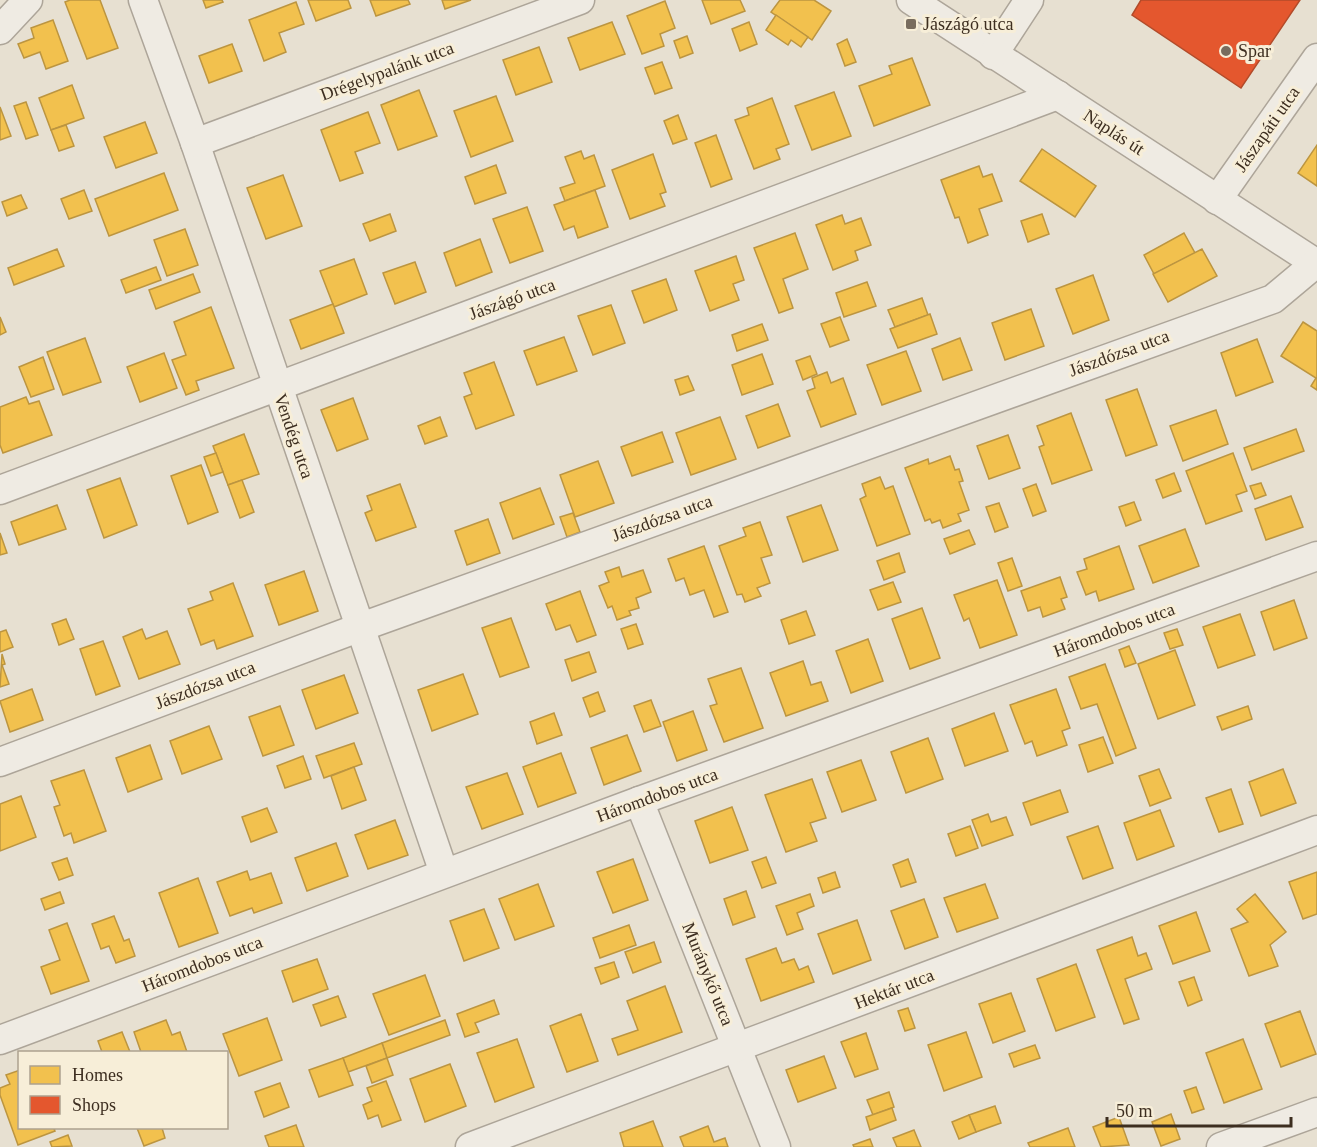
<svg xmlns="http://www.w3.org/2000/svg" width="1317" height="1147" viewBox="0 0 1317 1147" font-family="'Times New Roman',serif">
  <rect width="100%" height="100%" fill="#e7e0d1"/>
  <g fill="#f2c14e" stroke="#bc9540" stroke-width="1.5">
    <polygon points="70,0 100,0 118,48 87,59 65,2"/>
    <polygon points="203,0 222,0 223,2 206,8"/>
    <polygon points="308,0 348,0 351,8 316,21"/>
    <polygon points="370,0 408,0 410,4 376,16"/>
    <polygon points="442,0 471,0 445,9"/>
    <polygon points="702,0 740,0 745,11 711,24"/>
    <polygon points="780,0 814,0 831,11 812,40 771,12"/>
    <polygon points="665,1 675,28 660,34 664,46 642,54 627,16"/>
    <polygon points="296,2 304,24 279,33 286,52 264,61 249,20"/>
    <polygon points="776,15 808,37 801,47 791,40 788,45 766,30"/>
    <polygon points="53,20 68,61 46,69 40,52 24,58 18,44 34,38 31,28"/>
    <polygon points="612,22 625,54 580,70 568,38"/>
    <polygon points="749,22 757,44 740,51 732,29"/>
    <polygon points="687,36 693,53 680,58 674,41"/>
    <polygon points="847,39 856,62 845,66 837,44"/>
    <polygon points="232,44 242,71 209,83 199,56"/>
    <polygon points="539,47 552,82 516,95 503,60"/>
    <polygon points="912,58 930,105 874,126 859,86 892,74 889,66"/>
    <polygon points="662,62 672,88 655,94 645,68"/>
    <polygon points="72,85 84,118 51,130 39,98"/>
    <polygon points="419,90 437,136 398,150 381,105"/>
    <polygon points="834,92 851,136 812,150 795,106"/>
    <polygon points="496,96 513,141 471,157 454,111"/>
    <polygon points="772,98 789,144 776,149 780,159 754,169 735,120 749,115 747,108"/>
    <polygon points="26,102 38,135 26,139 14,106"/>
    <polygon points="0,107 11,136 0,140"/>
    <polygon points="368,112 380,143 355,152 363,173 340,181 321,130"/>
    <polygon points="678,115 687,139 673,144 664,121"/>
    <polygon points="145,122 157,153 116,168 104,137"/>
    <polygon points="66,125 74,146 59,151 51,130"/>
    <polygon points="716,135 732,179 711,187 695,143"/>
    <polygon points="1317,145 1317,186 1298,173"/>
    <polygon points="1042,149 1096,186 1075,217 1020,181"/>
    <polygon points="581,151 584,159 594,155 605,186 565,201 560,188 575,183 565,157"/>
    <polygon points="653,154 666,192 660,194 665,206 630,219 612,170"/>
    <polygon points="496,165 506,193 475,204 465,177"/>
    <polygon points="979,166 983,177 992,174 1002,201 979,209 988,235 968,243 959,217 955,218 941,180"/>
    <polygon points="164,173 178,210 109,236 95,199"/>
    <polygon points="283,175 302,226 266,239 247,188"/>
    <polygon points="84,190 92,211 69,219 61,199"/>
    <polygon points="595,190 608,227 578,238 574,226 564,230 554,205"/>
    <polygon points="21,195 27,208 7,216 2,202"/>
    <polygon points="527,207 543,251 510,263 493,219"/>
    <polygon points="390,214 396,231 370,241 363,224"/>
    <polygon points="1042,214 1049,234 1028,242 1021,221"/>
    <polygon points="842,215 845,224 861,218 871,245 855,251 858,260 833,270 816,225"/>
    <polygon points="185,229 198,265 167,276 154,240"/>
    <polygon points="795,233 808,269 783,279 793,308 779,313 754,248"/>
    <polygon points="1184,233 1195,253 1154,274 1144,255"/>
    <polygon points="480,239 492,272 456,286 444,253"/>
    <polygon points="57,249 64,266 14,285 8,268"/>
    <polygon points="1202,249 1217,276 1168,302 1153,274"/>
    <polygon points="736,256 744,280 733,284 739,300 710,311 695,271"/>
    <polygon points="354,259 367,294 334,307 320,271"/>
    <polygon points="415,262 426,292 395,304 383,273"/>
    <polygon points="156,267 161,280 126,293 121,280"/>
    <polygon points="193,274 200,292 156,309 149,290"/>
    <polygon points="1093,275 1109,320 1073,334 1056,289"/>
    <polygon points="666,279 677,310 644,323 632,291"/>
    <polygon points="867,282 876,306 844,317 836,293"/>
    <polygon points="922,298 928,315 895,327 888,310"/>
    <polygon points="333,304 344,333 301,349 290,320"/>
    <polygon points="611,305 625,343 593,355 578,316"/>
    <polygon points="211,307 234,368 196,381 199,390 186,395 172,360 186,355 174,322"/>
    <polygon points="1031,309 1044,346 1005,360 992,323"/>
    <polygon points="930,314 937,334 898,348 890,329"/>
    <polygon points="0,317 6,332 0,335"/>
    <polygon points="840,317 849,340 830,347 821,324"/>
    <polygon points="1303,322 1317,331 1317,390 1311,386 1316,378 1281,356"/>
    <polygon points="762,324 768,340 737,351 732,335"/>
    <polygon points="564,337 577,371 537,385 524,351"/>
    <polygon points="85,338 101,382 63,395 47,352"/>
    <polygon points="960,338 972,370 943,380 932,349"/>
    <polygon points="1257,339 1273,382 1236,396 1221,353"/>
    <polygon points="906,351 921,391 882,405 867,365"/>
    <polygon points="164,353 177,388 140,402 127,367"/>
    <polygon points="762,354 773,384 742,395 732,365"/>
    <polygon points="810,356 817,374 803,380 796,361"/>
    <polygon points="43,357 54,389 31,397 19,367"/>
    <polygon points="494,362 514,415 476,429 464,397 472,394 464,373"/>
    <polygon points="827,372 831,383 843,378 856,414 821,427 807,391 815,388 812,378"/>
    <polygon points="688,376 694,390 680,395 675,380"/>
    <polygon points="1137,389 1157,445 1126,456 1106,400"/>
    <polygon points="26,397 29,404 39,401 52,435 3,453 0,445 0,407"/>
    <polygon points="353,398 368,439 337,451 321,410"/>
    <polygon points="778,404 790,436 758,448 746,416"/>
    <polygon points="1216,410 1228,444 1183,461 1170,426"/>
    <polygon points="1071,413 1092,470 1052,484 1039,447 1044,445 1037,426"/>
    <polygon points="440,417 447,436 425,444 418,426"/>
    <polygon points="720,417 736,459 691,475 676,433"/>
    <polygon points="1296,429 1304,451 1252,470 1244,448"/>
    <polygon points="662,432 673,462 632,476 621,447"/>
    <polygon points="244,434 259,474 228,485 213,446"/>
    <polygon points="1008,435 1020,468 989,479 977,446"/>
    <polygon points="216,453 223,472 211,476 204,457"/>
    <polygon points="1233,453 1247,491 1236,495 1242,511 1206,524 1186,471"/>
    <polygon points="950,456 955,470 959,469 963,481 959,482 969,510 958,514 961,521 943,528 940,520 932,523 930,519 925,521 905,468 928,459 929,464"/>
    <polygon points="598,461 614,503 575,517 560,475"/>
    <polygon points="201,465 218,512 188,524 171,476"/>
    <polygon points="1174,473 1181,491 1163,498 1156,480"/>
    <polygon points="880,477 885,489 893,486 910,534 877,546 860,499 866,496 862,484"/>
    <polygon points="120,478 137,525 104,538 87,490"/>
    <polygon points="242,480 254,512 240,518 228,485"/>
    <polygon points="1261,483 1266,495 1255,499 1250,486"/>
    <polygon points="400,484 416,527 376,541 365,513 372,510 367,496"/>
    <polygon points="1036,484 1046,511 1033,516 1023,489"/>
    <polygon points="540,488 554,524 513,539 500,503"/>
    <polygon points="1291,496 1303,527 1266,540 1255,509"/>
    <polygon points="1134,502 1141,520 1126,526 1119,507"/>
    <polygon points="999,503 1008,527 995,532 986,507"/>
    <polygon points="57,505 66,529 19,545 11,522"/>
    <polygon points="821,505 838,550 803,562 787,517"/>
    <polygon points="573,513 580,532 567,537 560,517"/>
    <polygon points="488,519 500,553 467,565 455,531"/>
    <polygon points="760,522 772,555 761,558 770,583 757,588 761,596 745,602 742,594 737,595 719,546 746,536 743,528"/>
    <polygon points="1185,529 1199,566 1153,583 1139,546"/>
    <polygon points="969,530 975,544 950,554 944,539"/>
    <polygon points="0,533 7,553 0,555"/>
    <polygon points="704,546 728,612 714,617 704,590 690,595 684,578 676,581 668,559"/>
    <polygon points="1119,546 1134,589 1099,601 1096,591 1086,595 1077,572 1087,569 1084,559"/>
    <polygon points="899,553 905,572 884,580 877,561"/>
    <polygon points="1012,558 1022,586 1008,591 998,563"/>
    <polygon points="619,567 622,577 643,570 651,592 636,598 639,608 629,611 631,615 617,620 612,606 608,608 599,586 609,582 605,572"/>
    <polygon points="304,571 318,611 279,625 265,585"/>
    <polygon points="1060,577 1067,597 1061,599 1065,609 1043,617 1040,607 1028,611 1021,591"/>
    <polygon points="997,580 1017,635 980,648 969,618 964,621 954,595"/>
    <polygon points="893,582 901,602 878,610 870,590"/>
    <polygon points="233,583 253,636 217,649 214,640 201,645 188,609 213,600 210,592"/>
    <polygon points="580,591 596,635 577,642 570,625 556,630 546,604"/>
    <polygon points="1294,600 1307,638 1274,650 1261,612"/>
    <polygon points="922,608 940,658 910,669 892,619"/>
    <polygon points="806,611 815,635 789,644 781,620"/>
    <polygon points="1240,614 1255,655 1218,668 1203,627"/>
    <polygon points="511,618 529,667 500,677 482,628"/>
    <polygon points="66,619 74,639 59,645 52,624"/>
    <polygon points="636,624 643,644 628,649 621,629"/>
    <polygon points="142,629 146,639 167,631 180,664 139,679 123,637"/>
    <polygon points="1177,629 1183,645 1170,649 1164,633"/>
    <polygon points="6,630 13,647 0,652 0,632"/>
    <polygon points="868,639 883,681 851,693 836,651"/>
    <polygon points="103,641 120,686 96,695 80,649"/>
    <polygon points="1129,646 1136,663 1125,667 1119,650"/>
    <polygon points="1175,650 1195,705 1158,719 1138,664"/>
    <polygon points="589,652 596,672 572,681 565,660"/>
    <polygon points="2,654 5,664 2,665 9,684 0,687"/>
    <polygon points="803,661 811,685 821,682 828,701 786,716 770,673"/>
    <polygon points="1105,664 1136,748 1116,756 1097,704 1081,709 1069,677"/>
    <polygon points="741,668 763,728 724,742 710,706 717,704 708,679"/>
    <polygon points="463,674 478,714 432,731 418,690"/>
    <polygon points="344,675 358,713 316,729 302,690"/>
    <polygon points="32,689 43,720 10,732 0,701"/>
    <polygon points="1056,689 1070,728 1062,731 1067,745 1037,756 1032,741 1025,744 1010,705"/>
    <polygon points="598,692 605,711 590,717 583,698"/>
    <polygon points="651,700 661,726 644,732 634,706"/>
    <polygon points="280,706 294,745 263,756 249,717"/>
    <polygon points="1248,706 1252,719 1222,730 1217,717"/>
    <polygon points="693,711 707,750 677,761 663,722"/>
    <polygon points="554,713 562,735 537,744 530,722"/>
    <polygon points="994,713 1008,751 965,766 952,729"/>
    <polygon points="209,726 222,759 182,774 170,741"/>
    <polygon points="627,735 641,771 604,785 591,748"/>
    <polygon points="1103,737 1113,763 1088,772 1079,745"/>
    <polygon points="928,738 943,779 906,793 891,752"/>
    <polygon points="354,743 362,764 324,778 316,756"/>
    <polygon points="150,745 162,779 128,792 116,758"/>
    <polygon points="561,753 576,793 538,807 523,767"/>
    <polygon points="303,756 311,779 285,788 277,766"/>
    <polygon points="861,760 876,800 842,812 827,772"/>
    <polygon points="354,767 366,800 342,809 331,776"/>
    <polygon points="1159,769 1171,798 1150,806 1139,776"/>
    <polygon points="1283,769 1296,803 1261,816 1249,782"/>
    <polygon points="84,770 106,831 74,843 71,833 64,836 54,807 60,805 51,781"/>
    <polygon points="507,773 523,814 482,829 466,787"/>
    <polygon points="812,779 826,818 810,823 817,841 786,852 765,795"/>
    <polygon points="1231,789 1243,824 1219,832 1206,798"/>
    <polygon points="1060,790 1068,812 1031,825 1023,803"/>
    <polygon points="21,796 36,837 0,851 0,804"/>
    <polygon points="732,807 748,850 710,863 695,821"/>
    <polygon points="267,808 277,832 251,842 242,817"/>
    <polygon points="1160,810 1174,846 1137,860 1124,823"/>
    <polygon points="988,814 991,822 1006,817 1013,835 982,846 972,820"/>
    <polygon points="395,820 408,855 368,869 355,835"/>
    <polygon points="970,826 978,848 956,856 948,834"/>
    <polygon points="1098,826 1113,868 1083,879 1067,837"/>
    <polygon points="336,843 348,876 307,891 295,858"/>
    <polygon points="766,857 776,883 762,888 752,862"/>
    <polygon points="67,858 73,875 59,880 52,863"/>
    <polygon points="633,859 648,900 613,913 597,872"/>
    <polygon points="908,859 916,882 901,887 893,865"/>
    <polygon points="247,871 250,880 271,873 282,903 254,913 252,908 230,916 217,882"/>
    <polygon points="835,872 840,887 823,893 818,878"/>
    <polygon points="1317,872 1317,914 1303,919 1289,882"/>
    <polygon points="198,878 218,933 179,947 159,893"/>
    <polygon points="538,884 554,926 515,940 499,899"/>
    <polygon points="985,884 998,918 957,932 944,898"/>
    <polygon points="746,891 755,917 733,925 724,899"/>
    <polygon points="60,892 64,903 45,910 41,899"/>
    <polygon points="810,894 814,906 797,913 803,929 787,935 776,906"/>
    <polygon points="1255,894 1286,932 1270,945 1278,966 1249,976 1231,929 1248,922 1237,909"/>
    <polygon points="924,899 938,937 905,949 891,911"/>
    <polygon points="484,909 499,948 464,961 450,921"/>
    <polygon points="1196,912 1210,951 1173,964 1159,926"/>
    <polygon points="114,916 124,941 129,939 135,956 116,963 109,946 101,949 92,924"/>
    <polygon points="857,920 871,960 833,974 818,934"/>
    <polygon points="67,923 89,981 51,994 41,967 60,960 49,930"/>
    <polygon points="629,925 636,945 600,958 593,938"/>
    <polygon points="1132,937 1138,956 1146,953 1152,969 1125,979 1139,1019 1124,1024 1097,950"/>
    <polygon points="654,942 661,962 633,973 625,952"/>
    <polygon points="776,948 782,963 794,959 799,970 808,966 814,982 761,1001 746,959"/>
    <polygon points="317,959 328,989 293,1002 282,971"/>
    <polygon points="614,962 619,977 601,984 595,968"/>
    <polygon points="1076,964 1095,1017 1056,1031 1037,979"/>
    <polygon points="425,975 440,1016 389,1035 373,994"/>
    <polygon points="1194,977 1202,1000 1188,1006 1179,982"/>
    <polygon points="665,986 682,1032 618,1055 612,1039 638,1030 627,1001"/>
    <polygon points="1011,993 1025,1031 993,1043 979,1004"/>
    <polygon points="338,996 346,1017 321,1026 313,1005"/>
    <polygon points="494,1000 499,1014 475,1023 479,1032 465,1037 457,1014"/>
    <polygon points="908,1008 915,1028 905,1031 898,1011"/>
    <polygon points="1300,1011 1316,1054 1281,1067 1265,1024"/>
    <polygon points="581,1014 598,1061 567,1072 550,1026"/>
    <polygon points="267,1018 282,1060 239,1076 223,1034"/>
    <polygon points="166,1020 172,1035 180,1032 187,1052 141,1052 134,1032"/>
    <polygon points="445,1020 450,1035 387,1058 382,1043"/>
    <polygon points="122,1032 130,1052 102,1052 98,1041"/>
    <polygon points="966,1032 982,1077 944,1091 928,1045"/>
    <polygon points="866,1033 878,1069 855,1077 841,1042"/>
    <polygon points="517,1039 534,1087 495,1102 477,1053"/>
    <polygon points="1243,1039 1262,1089 1224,1103 1206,1053"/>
    <polygon points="382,1043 387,1058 348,1072 343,1058"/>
    <polygon points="1035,1045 1040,1058 1014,1067 1009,1054"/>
    <polygon points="824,1056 836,1088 798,1102 786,1070"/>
    <polygon points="343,1058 353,1085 319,1097 309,1070"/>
    <polygon points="387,1058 393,1075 372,1083 366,1066"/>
    <polygon points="450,1064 466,1106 425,1122 410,1079"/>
    <polygon points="20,1070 20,1128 57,1128 54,1129 55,1131 18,1145 0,1095 0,1088 10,1084 6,1075"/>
    <polygon points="386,1081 401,1120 382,1127 378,1115 368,1119 363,1105 372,1101 367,1088"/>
    <polygon points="280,1083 289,1107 264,1117 255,1092"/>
    <polygon points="1196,1087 1204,1109 1192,1113 1184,1091"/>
    <polygon points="889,1092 894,1107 873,1115 867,1100"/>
    <polygon points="995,1106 1001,1123 976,1132 969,1115"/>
    <polygon points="892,1108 896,1120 870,1130 866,1117"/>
    <polygon points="1171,1114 1180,1139 1161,1146 1152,1122"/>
    <polygon points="969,1115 976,1132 959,1139 952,1122"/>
    <polygon points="1119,1117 1129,1145 1101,1147 1093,1127"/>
    <polygon points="653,1121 663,1147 624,1147 620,1133"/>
    <polygon points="296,1125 304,1147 269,1147 265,1136"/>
    <polygon points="708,1126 714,1142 725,1138 728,1147 684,1147 680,1137"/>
    <polygon points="137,1128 162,1128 165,1138 144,1146"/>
    <polygon points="1068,1128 1075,1147 1030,1147 1028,1143"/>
    <polygon points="914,1130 921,1147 897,1147 893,1138"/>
    <polygon points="68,1135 72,1146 52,1147 50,1142"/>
    <polygon points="870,1139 873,1147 854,1147 853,1145"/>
  </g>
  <polygon fill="#e4572e" stroke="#b24b2a" stroke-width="1.5" points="1141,0 1300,0 1241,88 1132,15"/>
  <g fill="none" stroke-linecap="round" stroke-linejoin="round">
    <defs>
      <g id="minor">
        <polyline points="143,0 195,143 444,873"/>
        <polyline points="911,0 1317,264"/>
        <polyline points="0,30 28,0"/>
        <polyline points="993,55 1029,0"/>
        <polyline points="195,143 580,0"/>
        <polyline points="1217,200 1317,58"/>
        <polyline points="0,490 1058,95"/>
        <polyline points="0,762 361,627 1273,299 1316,263"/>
        <polyline points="639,801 776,1147"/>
        <polyline points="0,1040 639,801 1317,556"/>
        <polyline points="470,1147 1317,830"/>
        <polyline points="1221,1147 1317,1112"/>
      </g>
    </defs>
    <use href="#minor" stroke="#ada599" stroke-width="31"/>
    <use href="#minor" stroke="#efebe3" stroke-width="28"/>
  </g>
  <g fill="#786c5e" stroke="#f7eed8" stroke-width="2">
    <rect x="905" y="18" width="12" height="12" rx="3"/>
    <circle cx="1226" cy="51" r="6"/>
  </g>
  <g text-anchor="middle" stroke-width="6" stroke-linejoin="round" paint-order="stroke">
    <g font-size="18" fill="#3d2e20" stroke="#f7eed8" text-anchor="start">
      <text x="923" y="30">Jászágó utca</text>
      <text x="1238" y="57">Spar</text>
    </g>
    <g font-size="18" fill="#3d2e20" stroke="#f7eed8">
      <text transform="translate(387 71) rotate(-20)" y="6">Drégelypalánk utca</text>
      <text transform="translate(1267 129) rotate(-55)" y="6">Jászapáti utca</text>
      <text transform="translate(1114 132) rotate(33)" y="6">Naplás út</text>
      <text transform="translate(512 299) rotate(-20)" y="6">Jászágó utca</text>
      <text transform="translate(1119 353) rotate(-20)" y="6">Jászdózsa utca</text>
      <text transform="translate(294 436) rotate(71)" y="6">Vendég utca</text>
      <text transform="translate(662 518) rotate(-20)" y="6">Jászdózsa utca</text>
      <text transform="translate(1114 630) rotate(-20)" y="6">Háromdobos utca</text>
      <text transform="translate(205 685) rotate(-21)" y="6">Jászdózsa utca</text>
      <text transform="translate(657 795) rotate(-20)" y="6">Háromdobos utca</text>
      <text transform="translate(202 964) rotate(-21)" y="6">Háromdobos utca</text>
      <text transform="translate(708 974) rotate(68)" y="6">Muránykő utca</text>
      <text transform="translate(894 989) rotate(-21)" y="6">Hektár utca</text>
    </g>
  </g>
  <rect x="18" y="1051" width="210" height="78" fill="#f7eed8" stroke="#ada18e" stroke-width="1.5"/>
  <rect x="30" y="1066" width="30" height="18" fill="#f2c14e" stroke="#ada18e" stroke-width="1.5"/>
  <text x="72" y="1081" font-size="18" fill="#3d2e20">Homes</text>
  <rect x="30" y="1096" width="30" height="18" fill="#e4572e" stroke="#ada18e" stroke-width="1.5"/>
  <text x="72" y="1111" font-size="18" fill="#3d2e20">Shops</text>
  <path d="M1107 1117v9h184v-9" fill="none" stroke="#3d2e20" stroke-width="3"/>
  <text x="1116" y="1117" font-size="18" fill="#3d2e20" stroke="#f7eed8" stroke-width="4.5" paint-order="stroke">50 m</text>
</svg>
